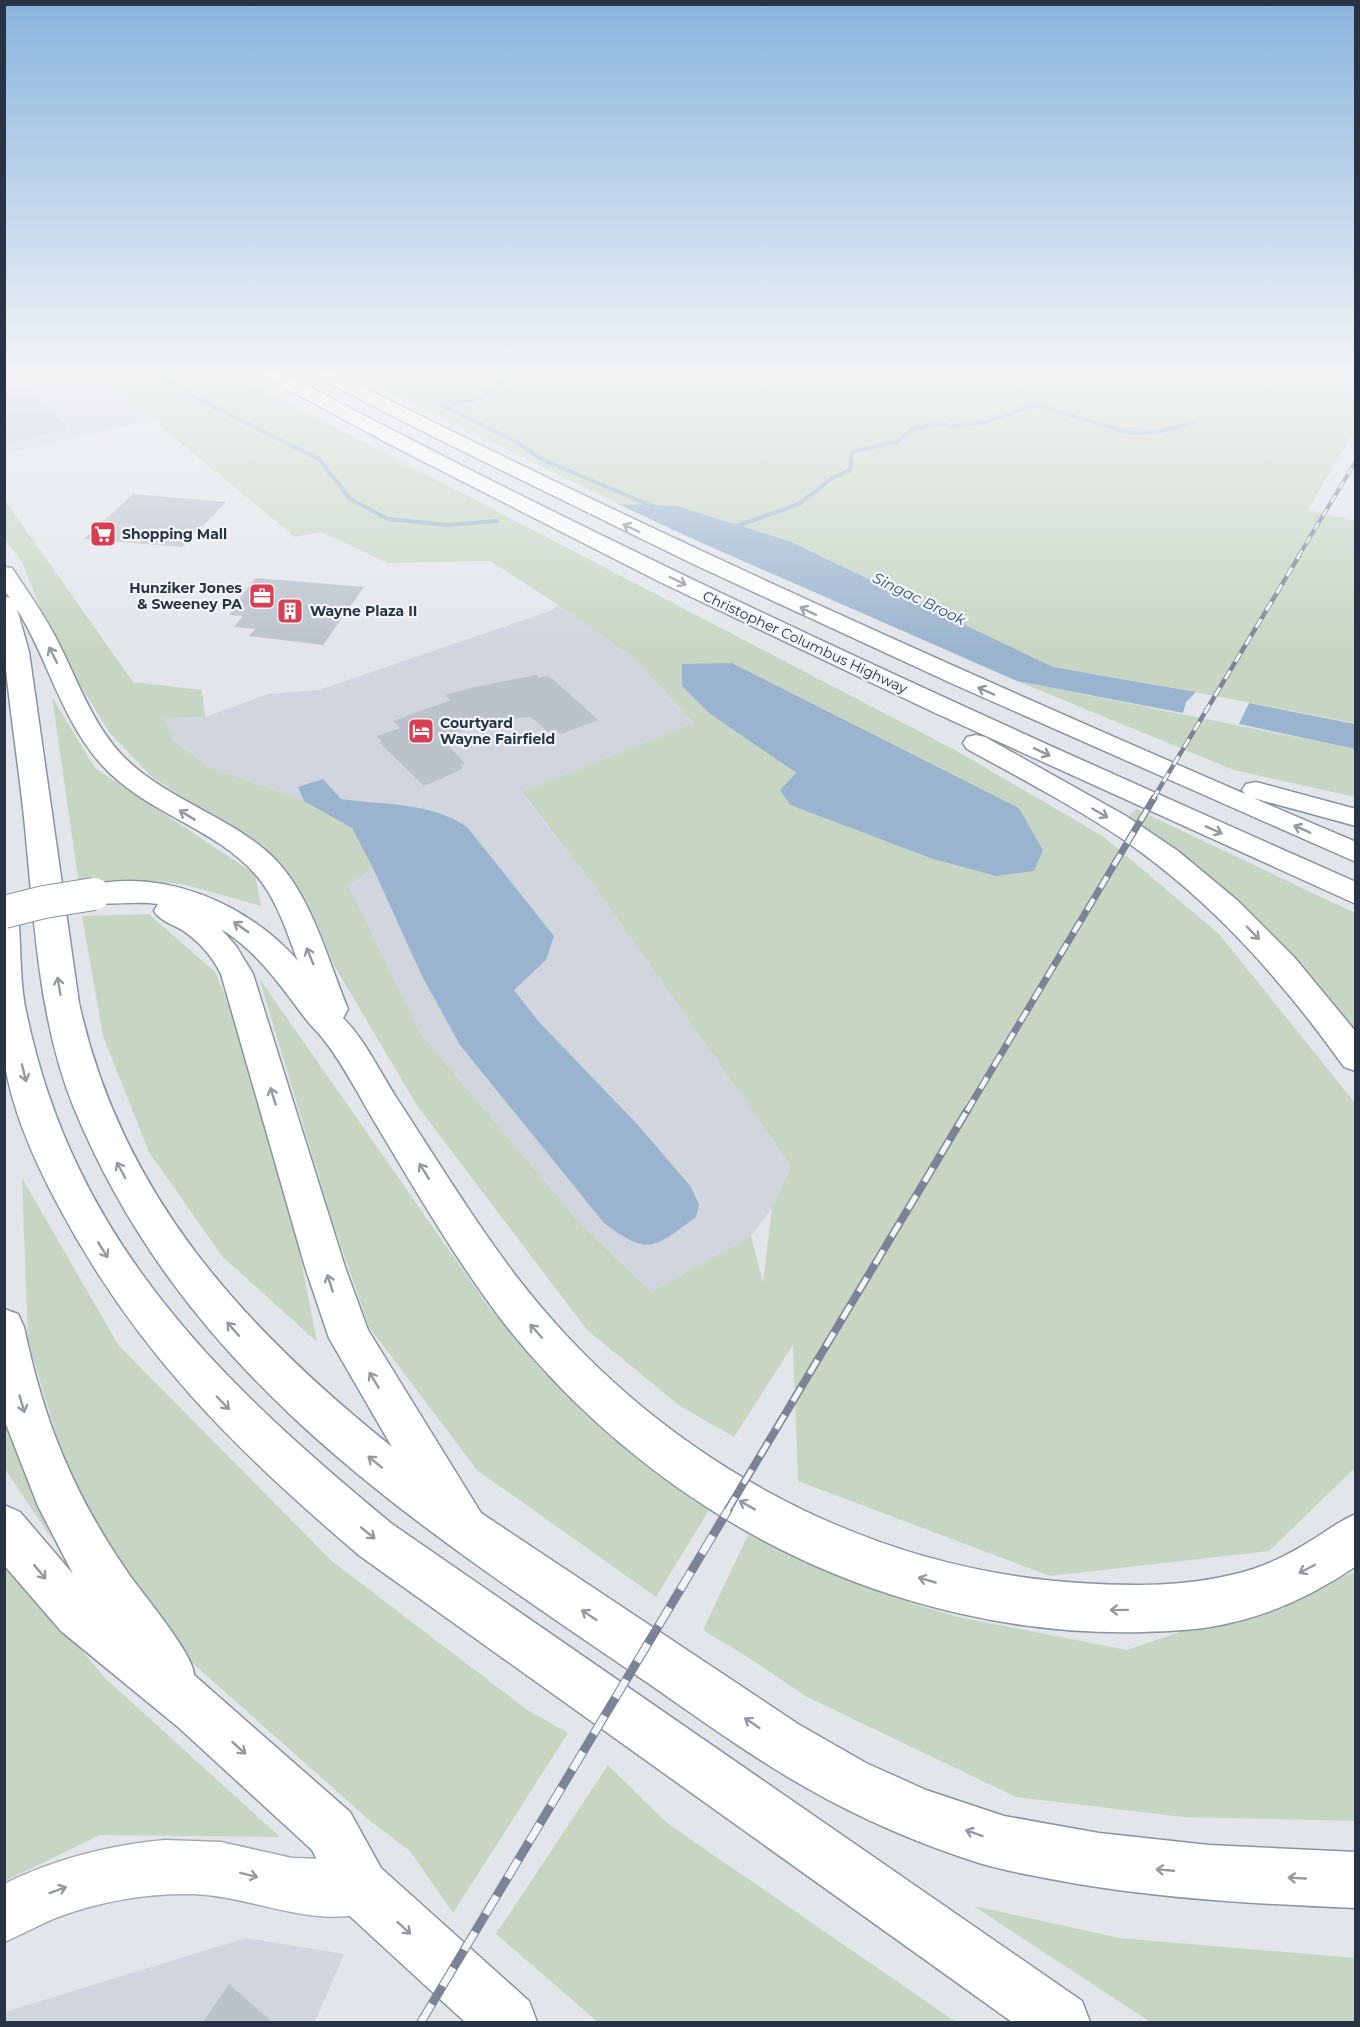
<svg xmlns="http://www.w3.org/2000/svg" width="1360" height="2027" viewBox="0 0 1360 2027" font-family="Montserrat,sans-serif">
  <rect width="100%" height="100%" fill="#e2e6eb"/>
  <g fill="#d0d5de">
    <polygon points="4,369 91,369 152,420 5,454"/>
    <polygon points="559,605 635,659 694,723 522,793 598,891 791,1166 772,1208 751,1236 651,1292 580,1223 420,1033 304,801 209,767 174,742 164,718 205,717 268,694 319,690 550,611"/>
    <polygon points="246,1938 344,1954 315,2022 5,2022 5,2012"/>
  </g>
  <g fill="#c7d6c2" fill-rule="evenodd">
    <path d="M 91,369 L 228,369 L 266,391 L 955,750 L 1104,837 L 1219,934 L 1355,1103 L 1355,1468 L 1269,1551 L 1050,1576 L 798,1481 L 793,1345 L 734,1437 L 680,1406 L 587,1330 L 416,1104 L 334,965 L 310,908 L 278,862 L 251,840 L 153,778 L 109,732 L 53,640 L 22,562 L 5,539 L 4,499 L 133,682 L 202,690 L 205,717 L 164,718 L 174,742 L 209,767 L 304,801 L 352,828 L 373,868 L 348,885 L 420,1033 L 580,1223 L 651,1292 L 751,1236 L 763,1282 L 772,1208 L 791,1166 L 598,891 L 522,792 L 694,723 L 635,659 L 559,605 L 490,561 L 388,563 L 321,532 L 295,537 ZM 732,663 L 1019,808 L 1043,851 L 996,876 L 933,859 L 790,805 L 780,790 L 797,774 L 709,713 L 682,686 Z"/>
    <polygon points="343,369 1355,369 1355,430 1308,510 1355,521 1355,723 1153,684 1053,667 789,541 677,506 618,504"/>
    <polygon points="1017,681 1355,749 1355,797 1234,770"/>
    <polygon points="52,697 95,768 255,874 261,906 182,884 142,881 79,885"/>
    <polygon points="1136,809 1355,913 1355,1037 1127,819"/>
    <polygon points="149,914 216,973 256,1076 299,1250 317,1342 222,1256 149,1152 103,1036 82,916"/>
    <polygon points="259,978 488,1306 541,1370 668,1479 712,1505 656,1597 477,1470 369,1327 331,1217"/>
    <polygon points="22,1178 119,1346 333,1562 526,1709 568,1733 453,1913 410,1851 369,1820 189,1660 80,1512 28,1341"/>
    <polygon points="5,1424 52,1539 5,1469"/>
    <polygon points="748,1535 911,1603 958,1617 1127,1650 1355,1572 1355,1821 1183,1817 1016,1797 805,1696 757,1663 703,1630"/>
    <polygon points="4,1556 105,1678 280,1837 100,1835 5,1881"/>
    <polygon points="608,1765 667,1823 956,2022 598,2022 496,1934"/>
    <polygon points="974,1906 1120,1938 1355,1958 1355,2022 1150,2022"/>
  </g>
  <g fill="#9ab3ce">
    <polygon points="618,504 677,506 789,541 1053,667 1196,692 1186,702 1183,713 1017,681 695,540"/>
    <polygon points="732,663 1019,808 1043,850 1034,871 996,876 933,859 790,805 780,790 796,773 709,713 682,686 682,664"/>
    <polygon points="1249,703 1355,724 1355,749 1239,724"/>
    <path d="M 323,779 L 341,799 C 382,805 432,802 467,827 L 554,936 L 546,960 L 514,990 L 538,1021 L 637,1124 L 691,1187 L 699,1205 L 696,1217 C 653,1249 648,1256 604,1223 L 460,1045 L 422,976 L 373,868 L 352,828 L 304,801 L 298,787 Z"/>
  </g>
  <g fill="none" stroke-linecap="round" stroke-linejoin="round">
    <g stroke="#9ab3ce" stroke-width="4">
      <polyline points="150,369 176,388 319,459 350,499 388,519 447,525 497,521"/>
      <path d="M 514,369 C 501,377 503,378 494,389 C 484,401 459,402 444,406 L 513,440 L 543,460 L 657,508"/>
      <polyline points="731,528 799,504 831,479 850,470 852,452 897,442 912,429 942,424 953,427 986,422 1035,405 1130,433 1157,432 1196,422"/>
    </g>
  </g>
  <g fill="#bbc2cc">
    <polygon points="20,379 68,429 4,444 4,383"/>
    <polygon points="133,494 226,502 182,547 84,539"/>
    <polygon points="256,578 364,587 323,645 249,636 255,629 234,627 243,616 229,615 235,607 232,607"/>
    <polygon points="536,675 539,678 546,676 554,680 598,720 561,734 555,729 548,732 531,717 498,720 480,728 438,735 465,763 460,765 463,769 424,786 380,743 382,742 377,736 400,728 393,721 451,700 445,695 475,687"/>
    <polygon points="229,1984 272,2022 203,2022"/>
  </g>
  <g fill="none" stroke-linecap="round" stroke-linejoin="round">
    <defs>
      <path id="primary" d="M 165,1840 L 221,1842 L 292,1858 L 361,1860 L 381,1868 L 389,1888 L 381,1908 C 318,1933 256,1896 193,1894 C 147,1893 101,1901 58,1917 C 40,1924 23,1934 4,1942 L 4,1884 C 55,1859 109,1845 165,1840 Z"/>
      <g id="highway">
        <path d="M 256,369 L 276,369 C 628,557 991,721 1356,882 L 1356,904 L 933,712 L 660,582 L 391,445 L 258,373 Z"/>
        <path d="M 307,369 L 328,369 C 628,522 936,660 1245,794 L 1242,790 L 1246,784 L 1256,782 L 1356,809 L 1356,826 L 1253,798 L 1356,842 L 1356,862 L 953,684 L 693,564 L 436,438 L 309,373 Z"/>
        <path d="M 4,567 L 12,568 C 28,592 45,616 58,642 C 77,679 91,721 120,753 C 160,796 219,812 264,849 C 310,887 326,956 348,1009 L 343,1018 C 363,1037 380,1072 396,1097 C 435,1157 473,1219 516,1276 C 651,1452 857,1569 1079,1583 C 1129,1586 1182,1587 1231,1575 C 1260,1569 1287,1556 1312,1540 C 1327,1531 1339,1521 1356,1514 L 1356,1566 C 1318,1592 1275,1613 1230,1623 C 1202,1630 1172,1631 1143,1632 C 989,1636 831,1589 702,1504 C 628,1456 559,1393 504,1323 C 455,1259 415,1189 374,1121 C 358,1094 343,1064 324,1040 C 318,1032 311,1026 305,1018 C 280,985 257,951 221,929 L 236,946 L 253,974 L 345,1267 L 368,1330 L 481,1513 L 798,1724 L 866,1763 L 926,1790 L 1004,1816 L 1099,1833 L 1209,1845 L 1356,1852 L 1356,1908 C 1260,1904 1166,1899 1072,1883 C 1040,1877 1009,1872 979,1863 C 919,1844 859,1818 805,1787 C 740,1750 681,1705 620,1664 C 396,1511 182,1370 74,1108 C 37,1017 34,913 24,817 C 18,761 9,705 4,649 C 3,632 4,614 4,596 L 10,598 L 4,590 ZM 17,609 C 48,659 61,719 101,764 C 144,813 215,827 256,875 C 277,899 287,933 298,961 C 247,903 161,866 83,887 L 79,894 L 83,901 C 106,907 133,900 158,904 L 154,911 C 160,921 172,924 182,930 C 199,941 212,956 221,974 L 305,1267 L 329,1338 L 392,1447 C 244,1328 121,1195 79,1003 L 29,652 Z"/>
        <path d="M 976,735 L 985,737 L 1126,816 L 1178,851 L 1238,901 L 1294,957 L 1356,1032 L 1356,1071 L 1344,1067 C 1282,980 1212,901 1124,840 C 1074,806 1020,778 967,749 L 963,743 L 967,737 Z"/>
        <path d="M 4,916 L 15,919 L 19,926 C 21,956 20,987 27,1016 C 75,1243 220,1382 392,1524 L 1082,2001 L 1090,2022 L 1012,2022 L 360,1556 C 235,1450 135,1351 58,1205 C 35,1162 13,1113 5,1065 C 2,1050 4,1032 4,1016 C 4,982 4,949 4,916 Z"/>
        <path d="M 4,1309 L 18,1314 L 24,1327 C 44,1422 73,1493 128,1573 C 142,1593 195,1656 194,1675 L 350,1812 L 381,1868 L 529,2001 L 537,2022 L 465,2022 L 341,1908 L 312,1850 L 178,1727 L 61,1631 L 4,1565 L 4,1505 L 20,1512 L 73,1574 L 38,1506 L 4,1419 Z"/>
      </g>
    </defs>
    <use href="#primary" stroke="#a0aab8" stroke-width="3"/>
    <use href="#highway" stroke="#8893a3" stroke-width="3"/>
    <use href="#primary" fill="#fff" fill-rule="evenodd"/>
    <use href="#highway" fill="#fff" fill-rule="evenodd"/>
    <defs>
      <polyline id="rail-far4" points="1298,557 1356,461"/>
      <polyline id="rail-far3" points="1153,799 1299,556"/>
      <polyline id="rail-far2" points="967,1111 1154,798"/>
      <polyline id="rail-far1" points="727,1511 968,1109"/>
      <polyline id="rail" points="421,2022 728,1510"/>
    </defs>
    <use href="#rail-far4" stroke="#7a8496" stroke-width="4"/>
    <use href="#rail-far3" stroke="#7a8496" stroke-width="4.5"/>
    <use href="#rail-far2" stroke="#7a8496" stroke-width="7"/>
    <use href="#rail-far1" stroke="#7a8496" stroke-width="8"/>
    <use href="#rail" stroke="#7a8496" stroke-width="9"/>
    <use href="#rail-far4" stroke="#f2f5f8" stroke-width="2" stroke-dasharray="8" stroke-linecap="butt"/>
    <use href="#rail-far3" stroke="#f2f5f8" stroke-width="3" stroke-dasharray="10" stroke-linecap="butt"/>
    <use href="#rail-far2" stroke="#f2f5f8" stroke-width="4.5" stroke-dasharray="13" stroke-linecap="butt"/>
    <use href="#rail-far1" stroke="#f2f5f8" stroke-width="5" stroke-dasharray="16" stroke-linecap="butt"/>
    <use href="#rail" stroke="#f2f5f8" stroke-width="7" stroke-dasharray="21" stroke-linecap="butt"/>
    <defs>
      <polyline id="highway-bridge" points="4,912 44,902 94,894"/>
    </defs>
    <use href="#highway-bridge" stroke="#8893a3" stroke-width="34" stroke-linecap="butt"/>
    <use href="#highway-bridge" stroke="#fff" stroke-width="32"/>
  </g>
  <defs><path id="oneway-shaft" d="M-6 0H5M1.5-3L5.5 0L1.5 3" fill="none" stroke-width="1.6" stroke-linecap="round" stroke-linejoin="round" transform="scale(1.5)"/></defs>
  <g stroke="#9499a2">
    <use href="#oneway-shaft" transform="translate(631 528) rotate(-154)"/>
    <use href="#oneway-shaft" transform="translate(678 581) rotate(26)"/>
    <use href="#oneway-shaft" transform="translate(808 611) rotate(-155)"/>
    <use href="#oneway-shaft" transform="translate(53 655) rotate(-117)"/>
    <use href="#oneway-shaft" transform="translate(986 691) rotate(-156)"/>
    <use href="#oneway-shaft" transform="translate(1042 752) rotate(25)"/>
    <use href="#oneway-shaft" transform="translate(1100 813) rotate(30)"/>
    <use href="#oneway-shaft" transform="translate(187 815) rotate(-149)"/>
    <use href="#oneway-shaft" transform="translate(1302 829) rotate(-156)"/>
    <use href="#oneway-shaft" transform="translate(1214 830) rotate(24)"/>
    <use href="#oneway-shaft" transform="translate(241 927) rotate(-145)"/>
    <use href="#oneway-shaft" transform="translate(1253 933) rotate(46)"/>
    <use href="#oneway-shaft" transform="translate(310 956) rotate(-112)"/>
    <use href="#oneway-shaft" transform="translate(59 986) rotate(-99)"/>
    <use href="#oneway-shaft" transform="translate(24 1073) rotate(76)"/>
    <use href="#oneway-shaft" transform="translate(273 1096) rotate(-107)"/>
    <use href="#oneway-shaft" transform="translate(121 1170) rotate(-118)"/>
    <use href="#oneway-shaft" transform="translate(424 1171) rotate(-122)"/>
    <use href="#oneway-shaft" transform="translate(103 1250) rotate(58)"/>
    <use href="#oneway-shaft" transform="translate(330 1283) rotate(-108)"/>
    <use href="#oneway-shaft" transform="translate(233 1329) rotate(-131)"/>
    <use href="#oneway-shaft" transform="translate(536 1331) rotate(-132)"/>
    <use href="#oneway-shaft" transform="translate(374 1380) rotate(-121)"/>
    <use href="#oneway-shaft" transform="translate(223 1403) rotate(46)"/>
    <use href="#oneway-shaft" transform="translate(22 1404) rotate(73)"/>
    <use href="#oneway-shaft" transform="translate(375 1462) rotate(-141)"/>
    <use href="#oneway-shaft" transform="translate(747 1505) rotate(-151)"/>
    <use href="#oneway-shaft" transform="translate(368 1533) rotate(39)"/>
    <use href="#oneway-shaft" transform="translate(1307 1569) rotate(152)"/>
    <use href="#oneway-shaft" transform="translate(40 1572) rotate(50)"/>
    <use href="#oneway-shaft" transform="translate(927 1580) rotate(-164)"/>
    <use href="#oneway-shaft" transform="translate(1119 1610) rotate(179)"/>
    <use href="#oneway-shaft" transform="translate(589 1615) rotate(-146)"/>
    <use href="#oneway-shaft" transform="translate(752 1723) rotate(-146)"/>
    <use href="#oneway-shaft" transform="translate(239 1748) rotate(42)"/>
    <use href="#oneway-shaft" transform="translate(974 1833) rotate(-160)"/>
    <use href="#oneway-shaft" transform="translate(1165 1870) rotate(-175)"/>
    <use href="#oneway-shaft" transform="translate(249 1875) rotate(14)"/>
    <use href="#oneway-shaft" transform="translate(1297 1878) rotate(-177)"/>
    <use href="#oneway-shaft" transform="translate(58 1890) rotate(-20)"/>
    <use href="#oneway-shaft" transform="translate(404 1928) rotate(42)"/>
  </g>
  <linearGradient id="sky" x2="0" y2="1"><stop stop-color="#89b4de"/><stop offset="0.57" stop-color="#f2f4f6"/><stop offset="1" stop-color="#f2f4f6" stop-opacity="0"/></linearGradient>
  <rect width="1360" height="653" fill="url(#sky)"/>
  <defs>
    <symbol id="supermarket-square" viewBox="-11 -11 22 22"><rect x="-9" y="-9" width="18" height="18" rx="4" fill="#da3e54" stroke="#f2f5f8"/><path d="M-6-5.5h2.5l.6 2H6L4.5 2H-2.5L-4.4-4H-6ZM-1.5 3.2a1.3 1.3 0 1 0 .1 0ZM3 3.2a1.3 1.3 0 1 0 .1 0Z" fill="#fff"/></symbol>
    <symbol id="office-square" viewBox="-11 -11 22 22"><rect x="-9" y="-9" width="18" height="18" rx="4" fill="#da3e54" stroke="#f2f5f8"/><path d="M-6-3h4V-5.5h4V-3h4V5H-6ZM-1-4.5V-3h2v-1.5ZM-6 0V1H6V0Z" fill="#fff"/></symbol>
    <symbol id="building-square" viewBox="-11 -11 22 22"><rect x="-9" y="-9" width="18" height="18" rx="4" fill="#da3e54" stroke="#f2f5f8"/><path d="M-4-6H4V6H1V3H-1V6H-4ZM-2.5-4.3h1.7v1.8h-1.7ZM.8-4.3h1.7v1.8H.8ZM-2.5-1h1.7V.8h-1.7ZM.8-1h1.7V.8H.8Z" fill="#fff"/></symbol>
    <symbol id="hotel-square" viewBox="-11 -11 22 22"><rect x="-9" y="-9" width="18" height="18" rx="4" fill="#da3e54" stroke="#f2f5f8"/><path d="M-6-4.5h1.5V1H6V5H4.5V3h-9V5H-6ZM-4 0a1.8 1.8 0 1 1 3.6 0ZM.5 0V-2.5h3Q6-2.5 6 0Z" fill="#fff"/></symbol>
  </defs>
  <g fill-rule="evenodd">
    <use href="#supermarket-square" x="88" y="519" width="30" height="30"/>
    <use href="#office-square" x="247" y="581" width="30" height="30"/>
    <use href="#building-square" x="275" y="596" width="30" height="30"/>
    <use href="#hotel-square" x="406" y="716" width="30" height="30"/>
  </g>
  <g text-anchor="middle" stroke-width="4.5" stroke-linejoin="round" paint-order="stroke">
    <g font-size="14" font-weight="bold" fill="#283345" stroke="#f2f5f8" text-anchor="start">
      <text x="122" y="539">Shopping Mall</text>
      <text x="242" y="593" text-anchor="end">Hunziker Jones<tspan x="242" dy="16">&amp; Sweeney PA</tspan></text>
      <text x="310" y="616">Wayne Plaza II</text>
      <text x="440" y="728">Courtyard<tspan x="440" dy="16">Wayne Fairfield</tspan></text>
    </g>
    <g font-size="14" fill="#283345" stroke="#f2f5f8">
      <text transform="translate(805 642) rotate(25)" y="5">Christopher Columbus Highway</text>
    </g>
    <g font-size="15" font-style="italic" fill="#2f517d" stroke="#f2f5f8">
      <text transform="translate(919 599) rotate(26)" y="5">Singac Brook</text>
    </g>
  </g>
  <rect width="1360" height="2027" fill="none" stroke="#283345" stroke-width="12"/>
</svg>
